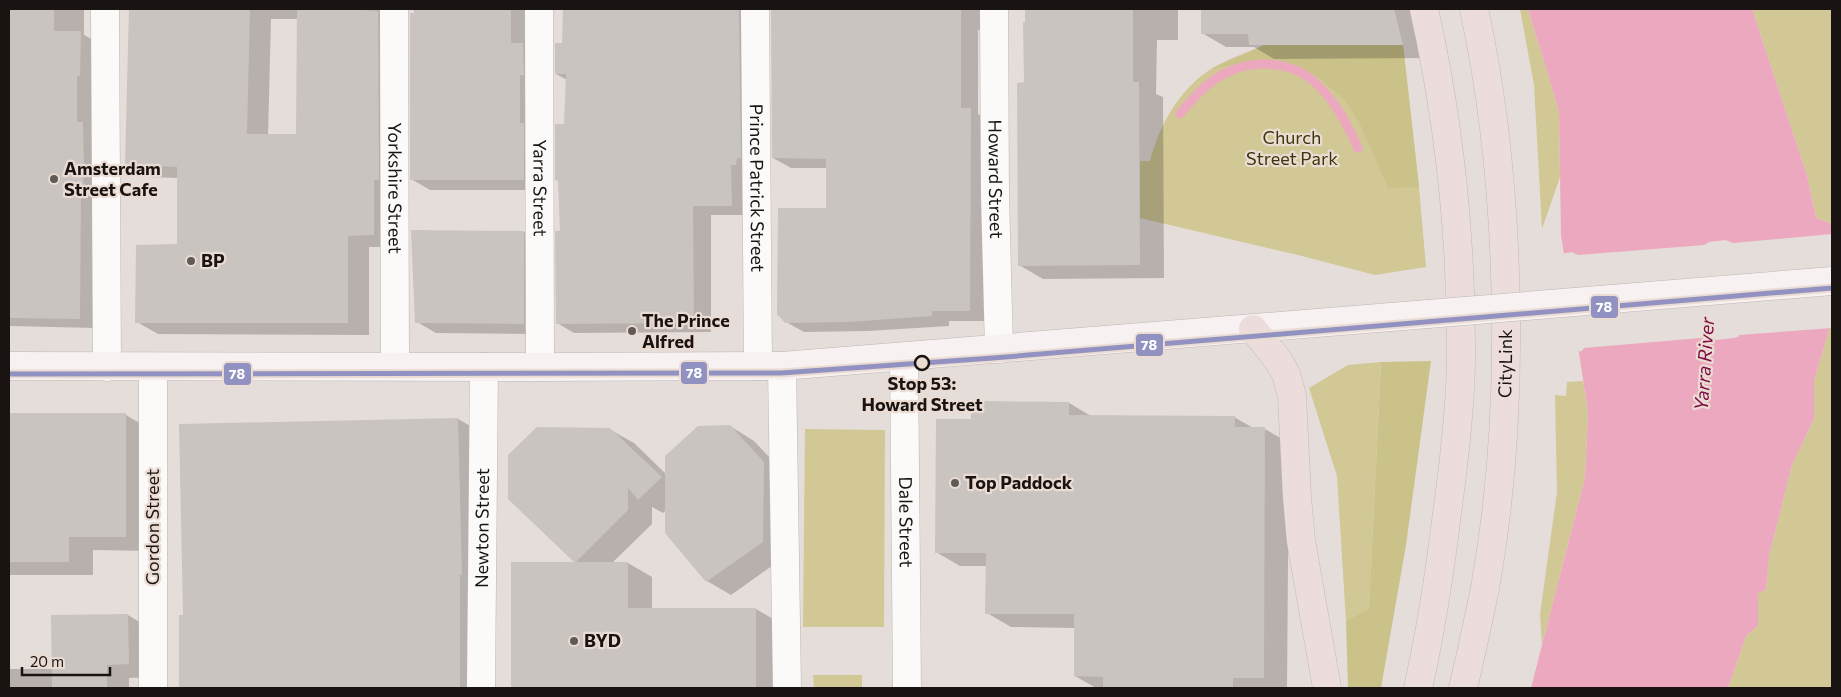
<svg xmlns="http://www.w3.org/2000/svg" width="1841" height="697" viewBox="0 0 1841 697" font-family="Commissioner,sans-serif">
  <rect width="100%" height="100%" fill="#e5ddd9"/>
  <g fill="#d1c896">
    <polygon points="1520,9 1528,9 1559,111 1560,177 1542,229 1534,85"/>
    <polygon points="1752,9 1832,9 1832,224 1816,218 1807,175"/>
    <path d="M 1264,45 L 1403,45 L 1419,187 L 1426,267 L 1375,275 L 1298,255 L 1140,218 L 1140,161 L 1150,161 C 1159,126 1179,89 1211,69 C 1227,59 1247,53 1264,45 Z"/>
    <polygon points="1832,320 1832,688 1728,688 1746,636 1758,626 1758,592 1766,590 1769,556 1792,465 1814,419 1814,381"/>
    <polygon points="1381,362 1369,610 1346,621 1337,476 1309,388 1348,365"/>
    <polygon points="1583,381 1588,412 1585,478 1542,645 1540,614 1557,492 1555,395 1566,396 1567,382"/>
    <polygon points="805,429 885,430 884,627 803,627"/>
    <polygon points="813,675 862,675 862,688 814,688"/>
  </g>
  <g fill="#cbc289">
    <polygon points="1264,45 1403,45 1419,187 1388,188 1360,124 1344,99 1312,73 1286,62 1261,59 1211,69"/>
    <polygon points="1431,361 1406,545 1381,688 1348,688 1346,621 1369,609 1381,362"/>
  </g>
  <polygon fill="#eca8be" points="1528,9 1752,9 1807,175 1816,218 1832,224 1832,320 1814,381 1814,419 1792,465 1769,556 1766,590 1758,593 1758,626 1746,636 1728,688 1531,688 1585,478 1588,412 1561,235 1559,111"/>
  <polygon fill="#e5ddd9" points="1832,234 1832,328 1739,335 1738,337 1734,338 1716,340 1712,337 1584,348 1582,351 1576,352 1561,254 1572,252 1578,255 1704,245 1709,242 1726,240 1733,243"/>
  <g fill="#0003" fill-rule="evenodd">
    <polygon points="9,9 84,9 84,35 97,42 96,328 9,326"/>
    <path d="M 130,9 L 385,9 L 395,247 L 369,247 L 369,335 L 158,334 L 137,322 L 178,246 L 178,178 L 147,177 L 126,165 ZM 271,19 L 298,19 L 297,136 L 268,136 Z"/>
    <polygon points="415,9 530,9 543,190 430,190 411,179"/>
    <polygon points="564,9 761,9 749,215 711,215 711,332 574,333 557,323 561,233 560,181 556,180 566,126 567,80 556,74 563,44"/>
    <polygon points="772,9 988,9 988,30 978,30 978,114 988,120 988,321 949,321 949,326 868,331 804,332 786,322 828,209 827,168 791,168 773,158"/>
    <polygon points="1027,9 1178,9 1178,40 1157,40 1156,94 1163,97 1164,278 1043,279 1019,265"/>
    <polygon points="1202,9 1414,9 1427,58 1274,59 1254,47 1226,47 1202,33"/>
    <polygon points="524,232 543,243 543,334 436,333 417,322"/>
    <polygon points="972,402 1069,403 1091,416 1234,417 1255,429 1265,429 1289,443 1287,688 1096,688 1075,676 1075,628 1011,627 987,613 987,566 960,566 936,552 972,420"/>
    <polygon points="9,414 126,415 150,429 150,551 93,550 93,575 9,575"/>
    <polygon points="458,419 481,432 483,688 180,688 181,616 185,616"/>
    <polygon points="730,426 754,441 788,477 786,556 731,595 707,581 666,510 663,513 652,507 652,524 612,563 628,563 652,577 652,609 756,609 780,623 780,688 512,688 512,563 577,563 510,499 609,429 634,443 666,474"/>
    <polygon points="128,615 151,629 152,677 129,678 129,688 9,688 9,669 53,669 52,617"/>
  </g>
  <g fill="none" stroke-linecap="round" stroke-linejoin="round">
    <path stroke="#eca8be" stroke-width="9" d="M 1180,114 C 1205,82 1233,59 1277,65 C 1286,67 1294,68 1302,73 C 1329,89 1346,121 1358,148"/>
  </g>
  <g fill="#c9c4c0">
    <polygon points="9,9 54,9 54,31 81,31 80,76 77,76 77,122 83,122 84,166 83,191 81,191 80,319 9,318"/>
    <polygon points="129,9 250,9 247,134 296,134 297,9 365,9 365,10 378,11 379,180 374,180 374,235 348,236 348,323 135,323 136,245 177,244 177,167 125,165"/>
    <polygon points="413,9 511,9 511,43 523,43 524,75 520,75 520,123 524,123 524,180 410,180 410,13 414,13"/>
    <polygon points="563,9 739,9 741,158 737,158 736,165 731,165 732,206 693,206 694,323 556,324 555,231 560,231 558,180 555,180 555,124 564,124 566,74 555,74 555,43 562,43"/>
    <polygon points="771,9 961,9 961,108 971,108 970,311 932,311 932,316 849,322 785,323 777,314 778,208 826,208 826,159 772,158"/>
    <polygon points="1025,9 1133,9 1133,82 1139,82 1140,265 1018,266 1017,83 1024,82 1023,22 1025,22"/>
    <polygon points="1201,9 1394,9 1403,45 1249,45 1248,34 1201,34"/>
    <polygon points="411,230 524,231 524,324 415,323"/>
    <polygon points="971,401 1069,402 1069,415 1235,416 1235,427 1265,427 1264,678 1233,678 1233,688 1103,688 1103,677 1074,676 1074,614 985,614 986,553 935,553 936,419 971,419"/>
    <polygon points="9,413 126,413 126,537 69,537 69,562 9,562"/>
    <polygon points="458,418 462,575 460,575 460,688 179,688 179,615 183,615 179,424"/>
    <polygon points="730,425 764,462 763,542 706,582 665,533 665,456 698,426"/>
    <polygon points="537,427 610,428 662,477 638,500 628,488 628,510 576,562 628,562 628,608 756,608 756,688 511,688 511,562 574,562 508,499 508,455"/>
    <polygon points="128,614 129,664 107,665 107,688 52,688 51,615"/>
  </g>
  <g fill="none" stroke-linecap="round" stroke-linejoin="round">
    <defs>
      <g id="street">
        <polyline points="105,9 107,367"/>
        <path id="s1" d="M 394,9 L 395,366"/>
        <path id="s2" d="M 539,9 L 540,367"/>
        <path id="s3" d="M 755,9 L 758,366"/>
        <path id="s4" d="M 994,9 L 995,195 L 999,349"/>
        <path id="s5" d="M 904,357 L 907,688"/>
        <polyline points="782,366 787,688"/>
        <polyline points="153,688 153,367"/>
        <path id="s6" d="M 481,688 L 484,367"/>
      </g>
      <polyline id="secondary" points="9,366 540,367 782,366 1428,314"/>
      <g id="highway">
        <polyline points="1253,329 1278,360 1286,374 1292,396 1297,497 1301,541 1327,688"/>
        <path d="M 1418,688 C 1431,630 1440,572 1447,513 C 1454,463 1460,413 1461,362 C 1462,243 1450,125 1424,9"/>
        <path id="s7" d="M 1463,688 C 1471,655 1478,622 1485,588 C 1501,499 1507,408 1506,317 C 1505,213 1496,110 1474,9"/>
      </g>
    </defs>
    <use href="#street" stroke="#bdb6b3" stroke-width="29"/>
    <use href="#secondary" stroke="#bdb6b3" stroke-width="29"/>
    <use href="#highway" stroke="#bfbbb9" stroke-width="29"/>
    <use href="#street" stroke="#fbfaf9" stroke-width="28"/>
    <use href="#secondary" stroke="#f7f1f1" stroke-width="28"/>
    <use href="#highway" stroke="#ecdddc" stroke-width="28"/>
    <defs>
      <polyline id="secondary-bridge" points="1428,314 1832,281"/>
    </defs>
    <use href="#secondary-bridge" stroke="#bdb6b3" stroke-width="29" stroke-linecap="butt"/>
    <use href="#secondary-bridge" stroke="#f7f1f1" stroke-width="28"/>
    <defs>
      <polyline id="tram-1" points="9,374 781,373 993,358 1832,288"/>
    </defs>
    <use href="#tram-1" stroke="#ebdcd3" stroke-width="9"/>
    <use href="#tram-1" stroke="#9292c2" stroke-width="5"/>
  </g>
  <g fill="#605a57" stroke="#ebdcd3" stroke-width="2">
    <circle cx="54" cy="179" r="5"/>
    <circle cx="191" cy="261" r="5"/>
    <circle cx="632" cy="331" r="5"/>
    <circle cx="955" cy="483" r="5"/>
    <circle cx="574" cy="641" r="5"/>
  </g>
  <circle fill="#ebdcd3" stroke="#191411" stroke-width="2.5" cx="922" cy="363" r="7"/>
  <g text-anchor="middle" stroke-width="4.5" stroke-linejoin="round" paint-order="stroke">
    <g font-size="18" fill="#3b360b" stroke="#ebdcd3">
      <text x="1292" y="144">Church<tspan x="1292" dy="21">Street Park</tspan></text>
    </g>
    <g font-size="18" font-weight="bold" fill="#191411" stroke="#ebdcd3" text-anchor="start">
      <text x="64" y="175">Amsterdam<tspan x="64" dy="21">Street Cafe</tspan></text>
      <text x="201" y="267">BP</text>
      <text x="642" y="327">The Prince<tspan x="642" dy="21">Alfred</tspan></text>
      <text x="965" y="489">Top Paddock</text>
      <text x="584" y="647">BYD</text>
    </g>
    <g font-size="18" fill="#191411" stroke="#ebdcd3">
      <text dy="6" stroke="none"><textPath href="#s4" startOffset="170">Howard Street</textPath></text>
      <text dy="6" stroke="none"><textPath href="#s3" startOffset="179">Prince Patrick Street</textPath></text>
      <text dy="6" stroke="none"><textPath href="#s1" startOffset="179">Yorkshire Street</textPath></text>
      <text dy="6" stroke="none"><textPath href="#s2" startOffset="179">Yarra Street</textPath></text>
      <text dy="6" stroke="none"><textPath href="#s7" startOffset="328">CityLink</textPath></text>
      <text dy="6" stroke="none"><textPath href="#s5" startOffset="165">Dale Street</textPath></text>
      <text transform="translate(153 527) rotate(-90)" y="6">Gordon Street</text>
      <text dy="6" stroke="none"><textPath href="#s6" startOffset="160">Newton Street</textPath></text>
    </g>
    <g font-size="18" font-weight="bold" fill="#191411" stroke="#ebdcd3">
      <text x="922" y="390">Stop 53:<tspan x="922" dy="21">Howard Street</tspan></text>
    </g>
    <g font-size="19" font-style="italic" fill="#7e0d47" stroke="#ebdcd3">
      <text transform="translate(1704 364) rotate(-86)" y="7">Yarra River</text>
    </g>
  </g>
  <g stroke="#ebdcd3" stroke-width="2">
    <rect x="1590" y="295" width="29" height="24" rx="5" fill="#9292c2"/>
    <rect x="1135" y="333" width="29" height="24" rx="5" fill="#9292c2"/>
    <rect x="680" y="361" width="28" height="24" rx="5" fill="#9292c2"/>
    <rect x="223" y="362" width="29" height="24" rx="5" fill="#9292c2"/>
  </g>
  <g font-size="14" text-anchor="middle" font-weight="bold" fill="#fff">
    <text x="1604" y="312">78</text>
    <text x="1149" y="350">78</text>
    <text x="694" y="378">78</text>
    <text x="237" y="379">78</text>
  </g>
  <rect width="1841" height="697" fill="none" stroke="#191411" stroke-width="20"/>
  <path d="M22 667v8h88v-8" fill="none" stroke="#191411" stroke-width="2.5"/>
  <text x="30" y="667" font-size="15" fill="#191411" stroke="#ebdcd3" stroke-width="4" paint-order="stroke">20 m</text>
</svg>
